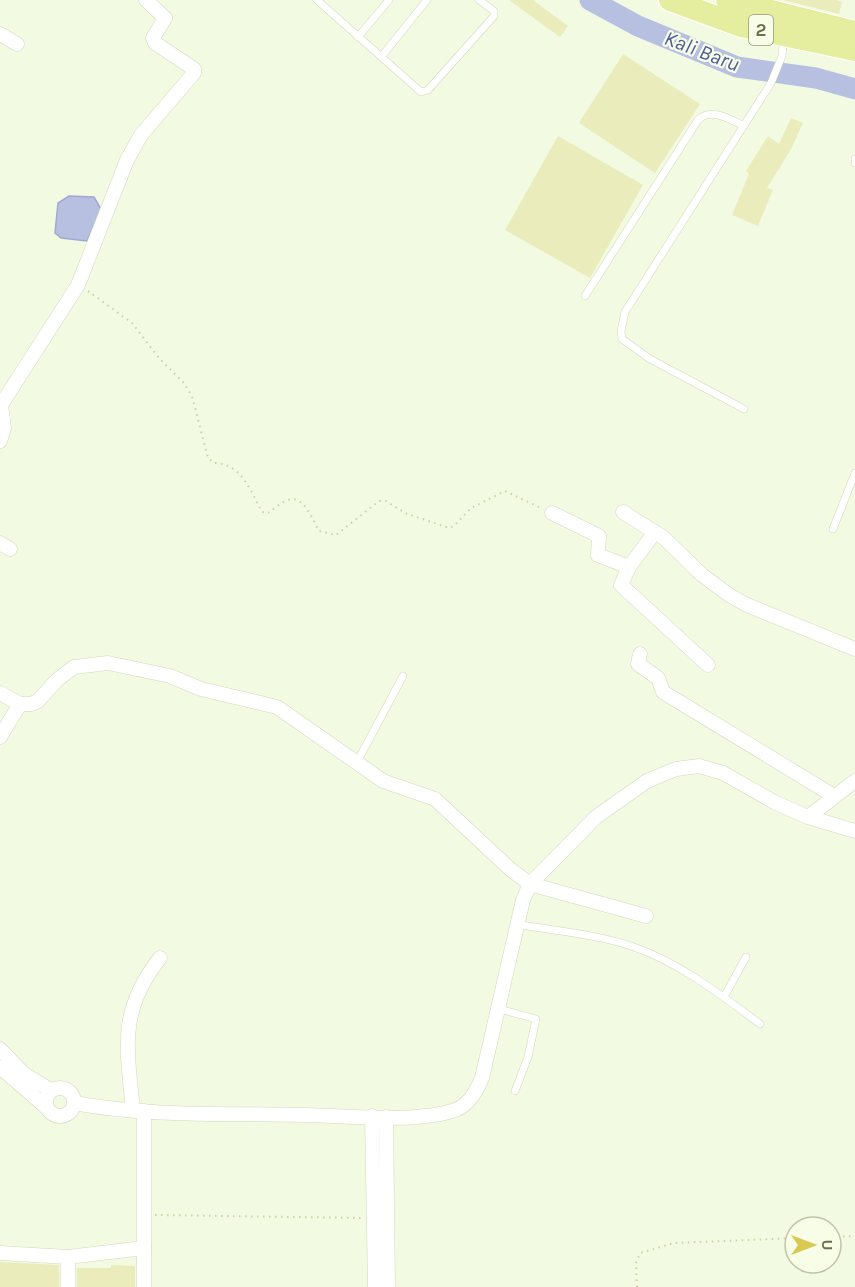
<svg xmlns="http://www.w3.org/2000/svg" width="855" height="1287" viewBox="0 0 855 1287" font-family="Karla,sans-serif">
  <rect width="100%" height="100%" fill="#f3fae2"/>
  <polygon fill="#b8c0e1" stroke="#a0a9d1" stroke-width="1.5" points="69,196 94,197 101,209 87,241 61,238 55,233 58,203"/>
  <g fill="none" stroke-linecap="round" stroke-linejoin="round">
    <polyline stroke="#b8c0e1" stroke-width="21" points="590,0 638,26 737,67 816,78 855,89"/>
  </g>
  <g fill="#eaecbc">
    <polygon points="509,0 533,0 568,26 560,37"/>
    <polygon points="783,0 836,0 842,2 839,14"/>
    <polygon points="623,54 700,104 655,173 579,123"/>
    <polygon points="791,118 803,123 791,149 767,188 773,190 758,226 732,215 749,174 746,171 768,136 779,144"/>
    <polygon points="558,136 643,185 590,278 505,230"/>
    <polygon points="0,1262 59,1265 59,1287 0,1287"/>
    <polygon points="111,1265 135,1266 135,1287 77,1287 77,1268 111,1268"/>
  </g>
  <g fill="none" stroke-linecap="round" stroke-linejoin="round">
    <defs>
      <g id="service">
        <polyline points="317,0 421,92 428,90 494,16 494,11 479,0"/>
        <polyline points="358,37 389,0"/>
        <polyline points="382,56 427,0"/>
        <polyline points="855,159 855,163"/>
        <path d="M 585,296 L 698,120 C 711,107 729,119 744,126"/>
        <polyline points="744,409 650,359 622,339 621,331 625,312 771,83 782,56 784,38"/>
        <polyline points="833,529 855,473"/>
        <polyline points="356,764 403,676"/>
        <path d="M 516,924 C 555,931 597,934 634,947 C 680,963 721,995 760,1024"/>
        <polyline points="724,997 746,957"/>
        <polyline points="496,1008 536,1019 528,1057 515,1091"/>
      </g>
      <g id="minor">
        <polyline points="0,34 17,44"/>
        <polyline points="0,441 4,428 1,405 78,285 127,160 141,135 194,73 194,69 155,43 153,38 165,18 146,0"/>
        <polyline points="623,512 664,538 702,575 729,595 747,605 855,649"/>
        <polyline points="552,513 599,536 598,555 629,567"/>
        <polyline points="655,532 629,567 621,585 708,665"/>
        <polyline points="0,543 10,549"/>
        <polyline points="640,654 638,664 658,678 663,692 834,796"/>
        <polyline points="0,693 20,704 31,704 38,701 57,680 74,667 108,663 170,676 201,689 277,707 383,781 435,799 510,869 530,884 646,916"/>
        <polyline points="0,737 20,704"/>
        <polyline points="808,817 855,831"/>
        <polyline points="0,1049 24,1074 50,1090"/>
        <polyline points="0,1067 46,1107"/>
        <circle cx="60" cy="1102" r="14"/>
        <path d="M 74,1103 C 150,1117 230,1113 307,1115 C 349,1116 412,1123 452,1111 C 468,1107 476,1092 482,1078 L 523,900 L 530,884 L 596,817 L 647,781 L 676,769 L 699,766 L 723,773 L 774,802 L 808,817 L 855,781"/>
        <path d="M 133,1110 C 127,1048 118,1011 160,958"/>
        <polyline points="144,1111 144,1287"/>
        <polyline points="372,1116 375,1287"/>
        <polyline points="386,1117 388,1287"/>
        <polyline points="0,1253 68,1257 144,1248"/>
        <polyline points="68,1287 68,1257"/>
      </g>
      <g id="trunk">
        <polyline points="670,0 741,26 855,50"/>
        <polyline points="727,0 855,32"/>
      </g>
    </defs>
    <use href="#service" stroke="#d3d8ba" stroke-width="8"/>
    <use href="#minor" stroke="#d3d8ba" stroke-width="15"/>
    <use href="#trunk" stroke="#fff" stroke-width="24"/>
    <g stroke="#ced1a0" stroke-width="2" stroke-dasharray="1.5 4.5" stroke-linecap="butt">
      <path d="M 88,291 L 132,323 L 159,358 L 184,383 L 192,396 L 208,458 L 214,463 C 242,464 250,490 262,512 L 268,513 C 274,509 281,502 288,500 C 304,494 313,521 319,531 L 336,535 L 379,501 L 386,501 L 405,513 L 449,528 L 454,526 L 471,508 L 505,491 L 541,508"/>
      <polyline points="155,1215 363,1218"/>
      <polyline points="831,1237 855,1236"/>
      <polyline points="637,1287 636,1263 640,1253 674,1243 795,1238"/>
    </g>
    <use href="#service" stroke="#fff" stroke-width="7"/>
    <use href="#minor" stroke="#fff" stroke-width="14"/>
    <use href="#trunk" stroke="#e5ee9e" stroke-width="22"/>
  </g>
  <g text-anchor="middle" stroke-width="4.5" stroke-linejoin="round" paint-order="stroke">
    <rect fill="#f7fde7" stroke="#97997a" stroke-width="1.5" x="749" y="15" width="24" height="30" rx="4.5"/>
    <g font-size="18" font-weight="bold" fill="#6e6e4b">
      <text x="761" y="36">2</text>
    </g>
    <g font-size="21" font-style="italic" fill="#515c94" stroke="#f7fde7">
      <text transform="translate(702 51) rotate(21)" y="7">Kali Baru</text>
    </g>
  </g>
  <g transform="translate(813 1245) rotate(90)"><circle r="28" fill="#f7fde7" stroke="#c0c4a9" stroke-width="1.5"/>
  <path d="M0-4.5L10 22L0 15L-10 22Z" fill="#d9c951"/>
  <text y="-9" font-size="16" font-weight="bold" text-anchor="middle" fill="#6e6e4b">U</text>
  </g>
</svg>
